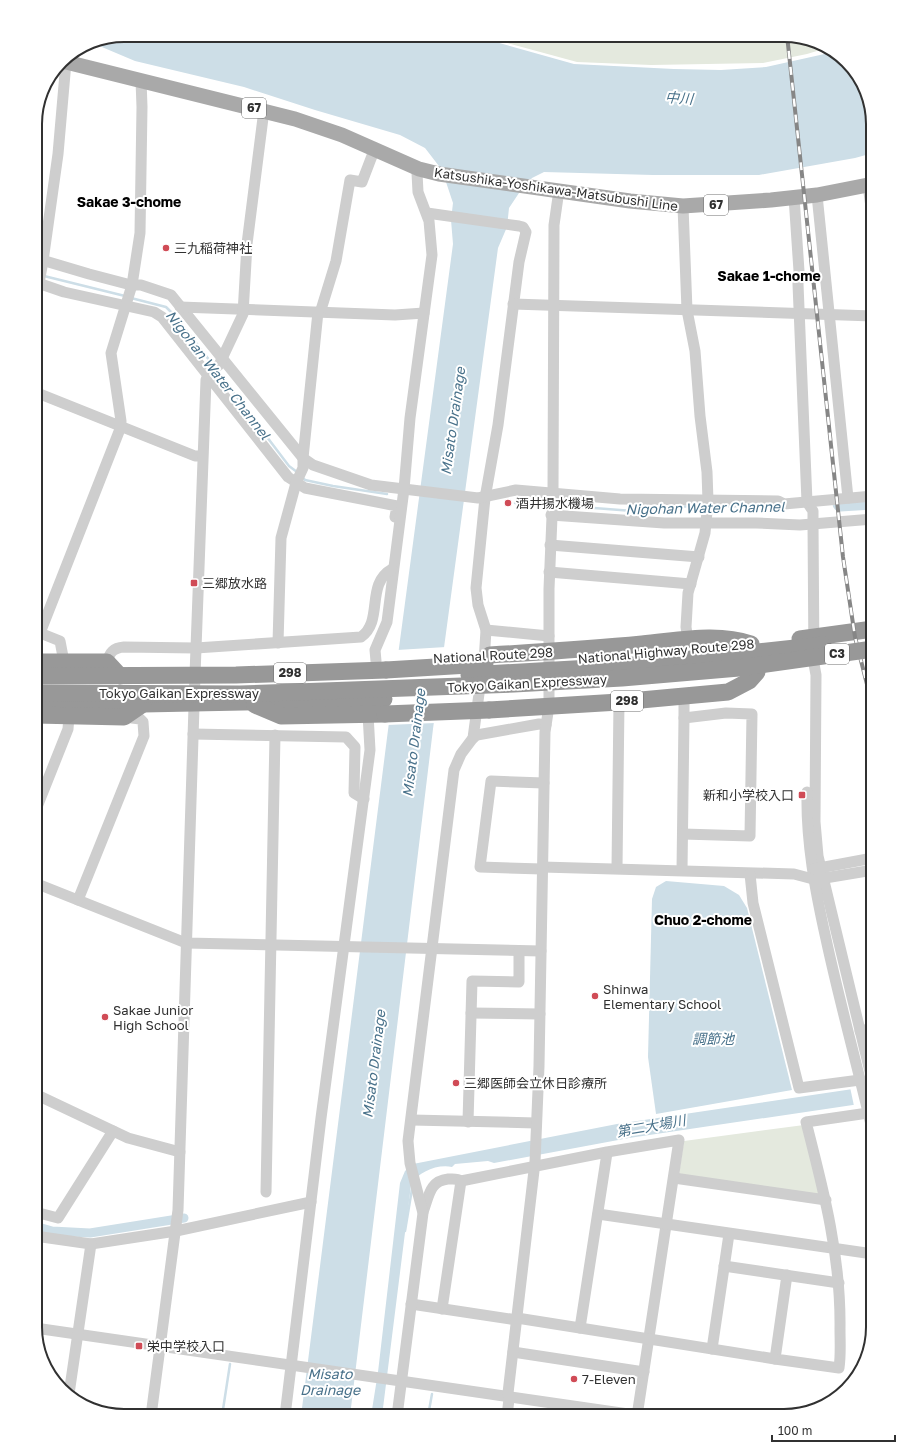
<svg xmlns="http://www.w3.org/2000/svg" width="908" height="1451" viewBox="0 0 908 1451" font-family="'Golos Text','Noto Sans JP',sans-serif">
  <rect width="100%" height="100%" fill="#fff"/>
  <g fill="#e4e9de">
    <polygon points="478,35 790,35 827,48 807,54 763,63 651,65 577,62"/>
    <polygon points="804,1125 820,1191 817,1195 679,1174 684,1141"/>
  </g>
  <g fill="#cddee7">
    <polygon points="124,35 471,35 574,64 674,69 721,70 766,67 829,53 833,50 864,85 873,124 873,153 855,158 759,175 653,175 544,172 532,178 519,193 509,208 507,227 498,248 433,729 350,1416 301,1416 388,730 453,244 451,220 453,203 442,170 425,148 400,135 315,110 244,87 135,61 90,42"/>
    <polygon points="666,881 724,886 739,895 747,908 792,1090 656,1114 648,1057 652,899 656,887"/>
    <path d="M 873,1086 L 873,1102 L 629,1138 L 494,1163 L 488,1161 L 455,1164 L 452,1167 C 437,1164 418,1172 411,1185 L 382,1416 L 371,1416 L 378,1372 L 400,1183 L 405,1171 L 413,1164 L 617,1124 Z"/>
  </g>
  <g fill="#fff">
    <polygon points="446,647 435,723 387,725 397,650"/>
    <polygon points="873,1084 873,1104 854,1106 850,1087"/>
  </g>
  <g fill="none" stroke-linecap="round" stroke-linejoin="round">
    <g stroke="#cddee7" stroke-width="2.5">
      <polyline points="44,276 125,296"/>
      <polyline points="131,298 166,307 177,318 213,365"/>
      <polyline points="217,371 289,466 297,472"/>
      <polyline points="302,477 305,480 333,486 387,494"/>
      <polyline points="515,503 550,505"/>
      <polyline points="555,505 646,512 689,506 705,506"/>
      <polyline points="710,506 779,507"/>
      <polyline points="405,1231 412,1189"/>
      <polyline points="222,1416 230,1364"/>
      <polyline points="428,1416 432,1394"/>
    </g>
    <polyline stroke="#cddee7" stroke-width="9" points="35,1226 52,1231 90,1233 184,1218"/>
    <polyline stroke="#cddee7" stroke-width="15" points="840,504 873,502"/>
    <g stroke="#cecece" stroke-width="11">
      <polyline points="868,185 873,222"/>
      <polyline points="817,195 848,498"/>
      <polyline points="794,197 799,271 798,284 807,502 813,511 813,523 814,664 816,675 815,822 818,856 873,1084"/>
      <polyline points="683,206 687,310 695,351 700,416 707,472 708,501 705,533 688,593 686,627 688,641"/>
      <polyline points="427,213 519,226 523,227 526,232 519,262 498,425 485,498 476,588 478,605 486,630 484,662"/>
      <polyline points="35,258 89,274 131,285 141,285 171,295 303,458 313,465 371,485 478,498 516,490 620,499 778,501 784,504 873,496"/>
      <polyline points="35,282 64,292 154,312 162,317 288,477 305,488 397,506 395,517"/>
      <polyline points="513,304 873,316"/>
      <polyline points="35,305 43,261 58,154 66,62"/>
      <polyline points="180,307 395,315 424,313"/>
      <polyline points="320,313 336,261 350,180 362,182 375,148"/>
      <polyline points="35,392 195,456 202,456"/>
      <polyline points="551,515 664,523 756,523 800,525 873,519"/>
      <polyline points="550,545 699,557"/>
      <polyline points="549,572 691,584"/>
      <polyline points="486,630 549,636"/>
      <polyline points="35,631 60,641 64,662"/>
      <polyline points="40,633 120,429 121,421 111,353 132,285 140,233 142,107 141,80"/>
      <polyline points="278,643 281,538 296,483 303,468 303,458 318,312"/>
      <polyline points="376,661 375,650 387,622 404,489 410,418 432,255 429,221 418,192 417,173 419,169"/>
      <path d="M 107,662 C 110,652 113,648 124,647 L 196,648 L 361,637 C 384,621 365,584 392,569"/>
      <polyline points="682,697 684,704 684,718 682,870"/>
      <polyline points="873,733 873,728"/>
      <polyline points="193,734 346,737 355,747 354,793 364,799"/>
      <polyline points="473,738 477,735 539,724 546,725"/>
      <path d="M 807,792 C 806,842 815,890 826,939 C 840,1004 858,1068 873,1133"/>
      <polyline points="35,812 68,729 69,716"/>
      <polyline points="683,834 750,836 752,714 726,713 684,718"/>
      <polyline points="542,867 794,874 813,879 825,878 873,870"/>
      <polyline points="617,868 619,702"/>
      <polyline points="542,869 480,867 491,781 544,783"/>
      <polyline points="814,869 873,858"/>
      <polyline points="750,874 753,903 799,1088 860,1080"/>
      <polyline points="35,883 186,943 541,951"/>
      <polyline points="78,900 144,736 143,722 140,719 124,717"/>
      <polyline points="471,1013 540,1014"/>
      <polyline points="860,1031 873,1028"/>
      <polyline points="35,1094 128,1138 180,1152"/>
      <polyline points="412,1120 536,1123"/>
      <polyline points="468,1122 472,981 519,982 519,951"/>
      <polyline points="674,1178 826,1200"/>
      <polyline points="266,1192 275,735"/>
      <polyline points="35,1212 58,1218 113,1131"/>
      <path d="M 423,1212 C 429,1197 429,1181 448,1179 C 452,1179 457,1178 461,1181 L 607,1152 L 679,1140 L 637,1416"/>
      <polyline points="598,1214 873,1254"/>
      <polyline points="35,1236 91,1244 176,1231 311,1202"/>
      <polyline points="724,1266 839,1283"/>
      <path d="M 787,1275 L 775,1359 L 839,1368 C 841,1355 840,1342 840,1329 C 841,1257 824,1192 806,1122 L 868,1113"/>
      <polyline points="411,1304 517,1320"/>
      <polyline points="442,1309 461,1181"/>
      <polyline points="517,1318 580,1328 607,1153"/>
      <polyline points="35,1328 642,1416"/>
      <polyline points="580,1328 775,1359"/>
      <polyline points="712,1349 729,1234"/>
      <polyline points="513,1352 644,1372"/>
      <polyline points="69,1394 91,1244"/>
      <polyline points="151,1416 178,1210 195,675 206,380 209,373 219,365 243,314 247,244 264,110"/>
      <polyline points="285,1416 321,1118 370,750 368,714"/>
      <polyline points="397,1416 423,1213 410,1163 408,1141 454,770 461,754 473,738 481,679"/>
      <polyline points="507,1416 509,1399 508,1393 535,1162 539,1066 545,732 549,706 549,589 553,493 554,225 559,190"/>
    </g>
    <polyline stroke="#a9a9a9" stroke-width="15" points="62,61 295,119 342,135 419,169 439,174 630,201 683,206 771,200 817,195 873,184"/>
    <g stroke="#989898" stroke-width="17">
      <polyline points="800,639 873,629"/>
      <path d="M 490,655 C 541,652 591,649 642,644 C 677,641 717,632 751,644"/>
      <polyline points="35,662 107,662 120,676"/>
      <polyline points="35,676 236,675 386,670"/>
      <polyline points="35,702 143,704 384,699"/>
      <polyline points="255,705 281,716 385,714"/>
      <polyline points="489,710 619,702 728,692 749,681 757,672"/>
      <polyline points="35,715 124,717 143,704"/>
    </g>
    <defs>
      <polyline id="rail" points="787,35 843,557 855,637 873,708"/>
    </defs>
    <use href="#rail" stroke="#868686" stroke-width="4"/>
    <use href="#rail" stroke="#fff" stroke-width="2.5" stroke-dasharray="8" stroke-linecap="butt"/>
    <g stroke="#989898" stroke-width="17">
      <polyline points="386,670 485,664"/>
      <polyline points="469,675 625,666 823,645"/>
      <polyline points="35,693 240,694 514,684 622,678 739,668 873,649"/>
      <polyline points="385,714 489,710"/>
    </g>
  </g>
  <g fill="#d04b56" stroke="#fff" stroke-width="1.5">
    <circle cx="166" cy="248" r="4"/>
    <circle cx="508" cy="503" r="4"/>
    <rect x="190" y="579" width="8" height="8" rx="2"/>
    <rect x="798" y="791" width="8" height="8" rx="2"/>
    <circle cx="595" cy="996" r="4"/>
    <circle cx="105" cy="1017" r="4"/>
    <circle cx="456" cy="1083" r="4"/>
    <rect x="135" y="1342" width="8" height="8" rx="2"/>
    <circle cx="574" cy="1379" r="4"/>
  </g>
  <g text-anchor="middle" stroke-width="4" stroke-linejoin="round" paint-order="stroke">
    <g fill="#fff" stroke="#6f6f6f" stroke-width="1">
      <rect x="242" y="98" width="24" height="20" rx="3"/>
      <rect x="704" y="195" width="24" height="20" rx="3"/>
      <rect x="825" y="644" width="24" height="20" rx="3"/>
      <rect x="274" y="663" width="32" height="20" rx="3"/>
      <rect x="611" y="691" width="32" height="20" rx="3"/>
    </g>
    <g font-size="12" font-weight="bold" fill="#313131">
      <text x="254" y="112">67</text>
      <text x="716" y="209">67</text>
      <text x="837" y="658">C3</text>
      <text x="290" y="677">298</text>
      <text x="627" y="705">298</text>
    </g>
    <g font-size="13" fill="#313131" stroke="#fff">
      <text transform="translate(556 189) rotate(8)" y="5">Katsushika-Yoshikawa-Matsubushi Line</text>
      <text transform="translate(666 651) rotate(-5)" y="5">National Highway Route 298</text>
      <text transform="translate(493 655) rotate(-3)" y="5">National Route 298</text>
      <text transform="translate(527 683) rotate(-3)" y="5">Tokyo Gaikan Expressway</text>
      <text x="179" y="698">Tokyo Gaikan Expressway</text>
    </g>
    <g font-size="13" fill="#313131" stroke="#fff" text-anchor="start">
      <text x="174" y="253">三九稲荷神社</text>
      <text x="516" y="508">酒井揚水機場</text>
      <text x="202" y="588">三郷放水路</text>
      <text x="794" y="800" text-anchor="end">新和小学校入口</text>
      <text x="603" y="994">Shinwa<tspan x="603" dy="15">Elementary School</tspan></text>
      <text x="113" y="1015">Sakae Junior<tspan x="113" dy="15">High School</tspan></text>
      <text x="464" y="1088">三郷医師会立休日診療所</text>
      <text x="147" y="1351">栄中学校入口</text>
      <text x="582" y="1384">7-Eleven</text>
    </g>
    <g font-size="14" font-style="italic" fill="#48718a" stroke="#fff">
      <text transform="translate(679 98) rotate(4)" y="5">中川</text>
      <text transform="translate(218 375) rotate(52)" y="5">Nigohan Water Channel</text>
      <text transform="translate(453 421) rotate(-82)" y="5">Misato Drainage</text>
      <text transform="translate(705 508) rotate(-1)" y="5">Nigohan Water Channel</text>
      <text transform="translate(414 743) rotate(-83)" y="5">Misato Drainage</text>
      <text x="713" y="1044">調節池</text>
      <text transform="translate(374 1064) rotate(-83)" y="5">Misato Drainage</text>
      <text transform="translate(651 1126) rotate(-10)" y="5">第二大場川</text>
      <text x="330" y="1379">Misato<tspan x="330" dy="16">Drainage</tspan></text>
    </g>
    <g font-size="14" font-weight="bold" fill="#000" stroke="#fff">
      <text x="129" y="207">Sakae 3-chome</text>
      <text x="769" y="281">Sakae 1-chome</text>
      <text x="703" y="925">Chuo 2-chome</text>
    </g>
  </g>
  <path d="M0 0H908V1451H0ZM124 42H784A82 82 0 0 1 866 124V1327A82 82 0 0 1 784 1409H124A82 82 0 0 1 42 1327V124A82 82 0 0 1 124 42Z" fill="#fff" fill-rule="evenodd"/>
  <path fill="none" stroke="#313131" stroke-width="2" d="M124 42H784A82 82 0 0 1 866 124V1327A82 82 0 0 1 784 1409H124A82 82 0 0 1 42 1327V124A82 82 0 0 1 124 42Z"/>
  <path d="M772 1435v6h123v-6" fill="none" stroke="#313131" stroke-width="2"/>
  <text x="778" y="1435" font-size="12" fill="#313131" stroke="#ffffff" stroke-width="3" paint-order="stroke">100 m</text>
</svg>
